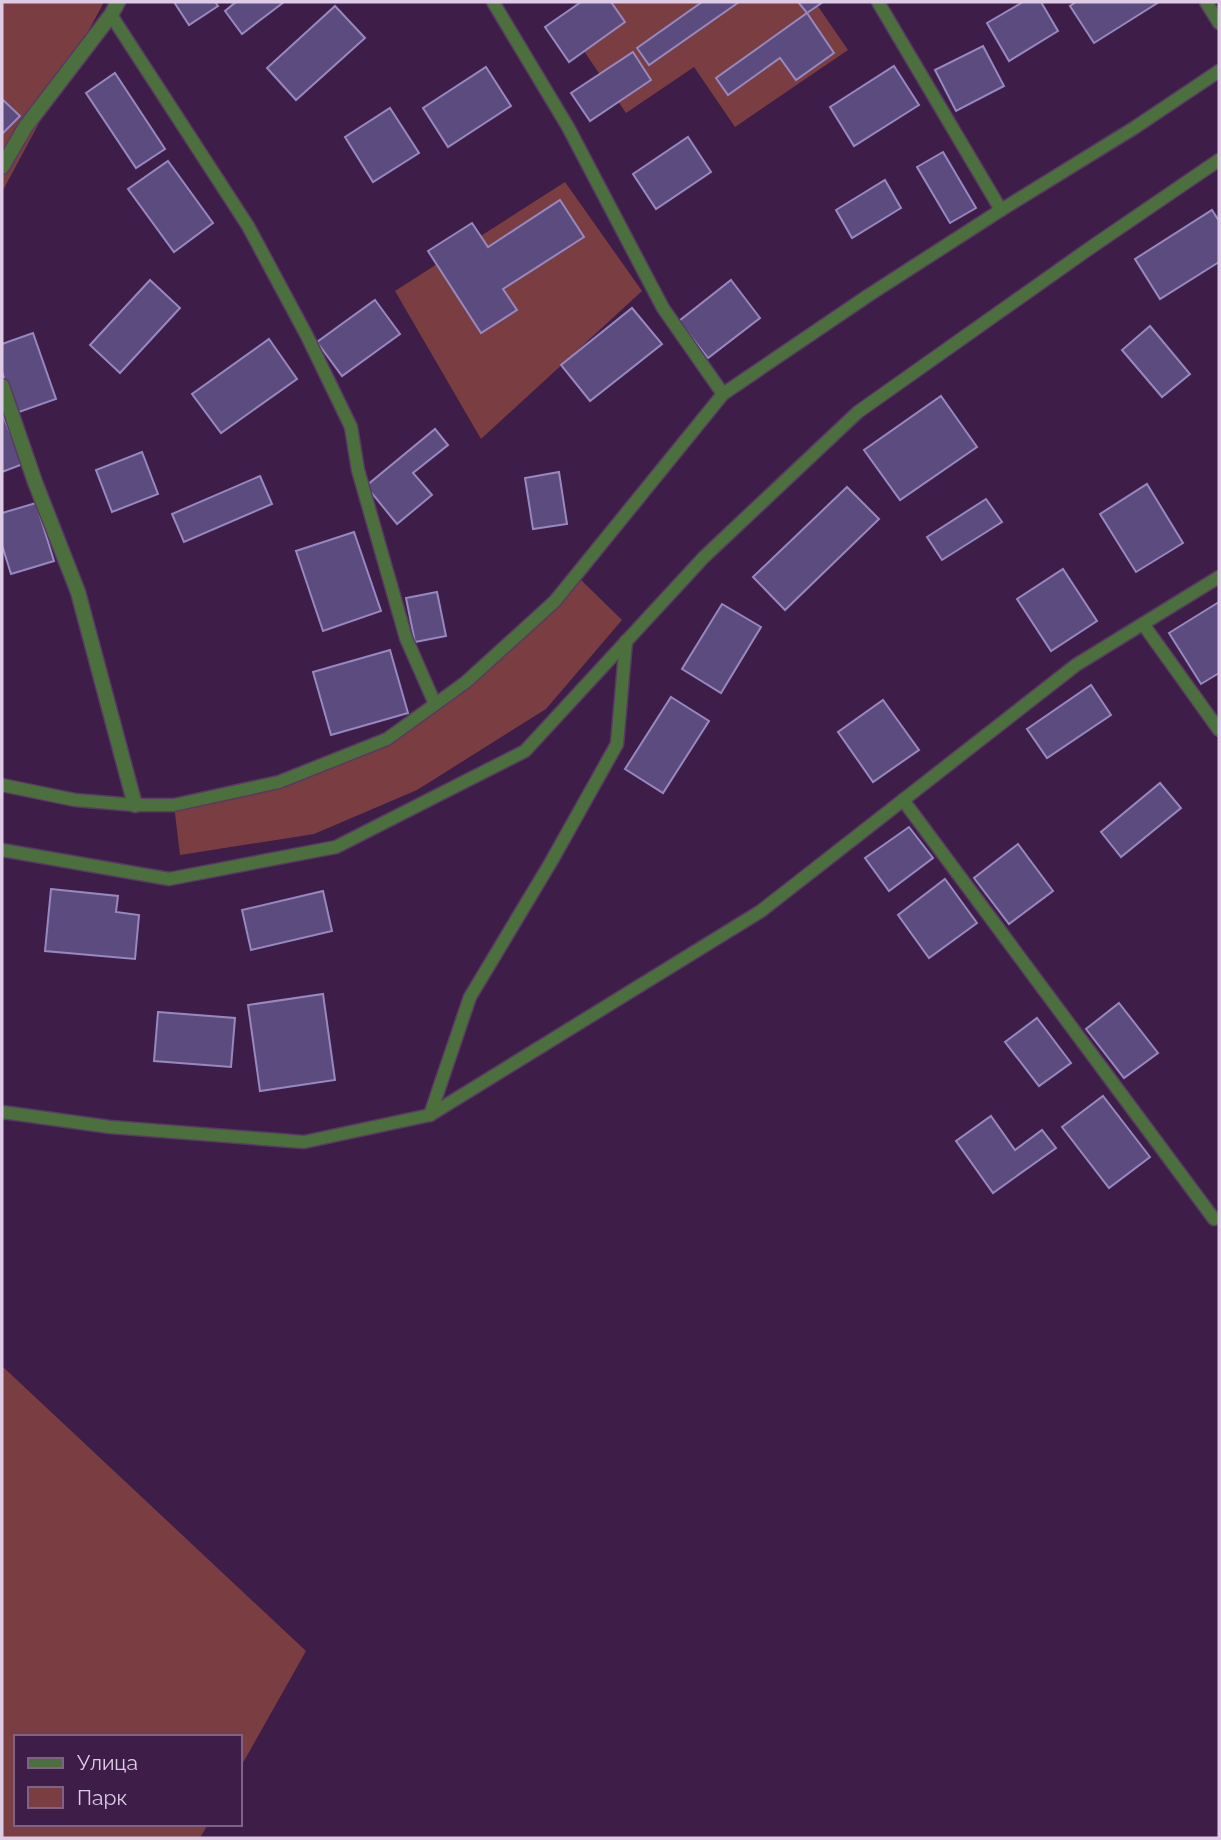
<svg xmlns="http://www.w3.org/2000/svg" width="1221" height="1840" viewBox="0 0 1221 1840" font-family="Raleway,sans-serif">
  <rect width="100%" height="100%" fill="#3e1e49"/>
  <g fill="#7a3d41">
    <polygon points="2,2 104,2 2,192"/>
    <polygon points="610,2 815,2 848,50 735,127 694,67 626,113 569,29"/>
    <polygon points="565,182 642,291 481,439 395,291"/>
    <polygon points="576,575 622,620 546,709 417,790 314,834 180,855 174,805 279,782 387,739 466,682"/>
    <polygon points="2,1366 306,1651 240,1768 240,1737 16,1737 16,1824 208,1824 200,1838 2,1838"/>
  </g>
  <g fill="#5b4b7e" stroke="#9888c0" stroke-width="2">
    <polygon points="174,2 215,2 218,6 189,25"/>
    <polygon points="236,2 284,2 242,34 225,11"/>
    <polygon points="581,2 611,2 625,22 569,62 545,27"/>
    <polygon points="702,2 739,2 649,65 637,48"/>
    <polygon points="798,2 823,2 807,13"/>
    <polygon points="1023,2 1041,2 1058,31 1009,61 987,23"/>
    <polygon points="1076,2 1159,2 1094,43 1070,6"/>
    <polygon points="335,6 365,38 296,100 267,68"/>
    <polygon points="807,13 834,53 796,80 780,58 728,95 716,78"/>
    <polygon points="983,46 1004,86 956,111 935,70"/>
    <polygon points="633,52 651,80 590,121 571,93"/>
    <polygon points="894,66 919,105 854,146 830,107"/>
    <polygon points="486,67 511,106 448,147 423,108"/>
    <polygon points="115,73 165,149 136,168 86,93"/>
    <polygon points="2,99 20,116 2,134"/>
    <polygon points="390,108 419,153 373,182 345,137"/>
    <polygon points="688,137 711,172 656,209 633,174"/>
    <polygon points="943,152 976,208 950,223 917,167"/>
    <polygon points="168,161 213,223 174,252 128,189"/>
    <polygon points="885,180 901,208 852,238 836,210"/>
    <polygon points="560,200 584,237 503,289 517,310 481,333 428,251 472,223 488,247"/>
    <polygon points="1212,210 1219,221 1219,262 1160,299 1135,259"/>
    <polygon points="150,280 180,308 120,373 90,345"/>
    <polygon points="731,280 760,318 708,358 679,321"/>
    <polygon points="375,300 400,334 342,376 317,342"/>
    <polygon points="632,308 662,344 590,401 561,365"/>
    <polygon points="1150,326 1190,374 1162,397 1122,350"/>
    <polygon points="33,333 56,399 16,413 2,372 2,344"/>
    <polygon points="269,339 297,379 221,433 192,394"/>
    <polygon points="941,396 977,447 900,500 864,450"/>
    <polygon points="2,413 23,464 2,472"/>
    <polygon points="435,429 448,445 413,473 432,495 397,524 366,486"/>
    <polygon points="142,452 158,494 112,512 96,470"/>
    <polygon points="559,472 567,524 533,529 525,478"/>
    <polygon points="260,476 272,504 184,542 172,514"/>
    <polygon points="1147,484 1183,543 1136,572 1100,514"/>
    <polygon points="847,487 879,519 785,610 753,577"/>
    <polygon points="986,499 1002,522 942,560 927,537"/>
    <polygon points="36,503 54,561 11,574 2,545 2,513"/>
    <polygon points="354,532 381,611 323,631 296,551"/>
    <polygon points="1063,569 1097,621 1051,651 1017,599"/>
    <polygon points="437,592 446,636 415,642 406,598"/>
    <polygon points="1219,602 1219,673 1201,684 1169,633"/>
    <polygon points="722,604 761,627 721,693 682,669"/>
    <polygon points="390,650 408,713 331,735 313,672"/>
    <polygon points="1091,685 1111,715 1047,758 1027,729"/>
    <polygon points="671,697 709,721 663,793 625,769"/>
    <polygon points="883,700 919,750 873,782 838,732"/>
    <polygon points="1160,783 1181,808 1121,857 1101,832"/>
    <polygon points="909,827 933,858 889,891 865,858"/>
    <polygon points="1018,844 1053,891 1009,924 974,878"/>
    <polygon points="945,879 977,923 929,958 898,915"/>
    <polygon points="51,889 118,896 116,912 139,915 135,959 45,951"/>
    <polygon points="323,891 332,931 251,950 242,910"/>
    <polygon points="323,994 335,1080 260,1091 248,1005"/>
    <polygon points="1119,1003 1158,1053 1124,1078 1086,1029"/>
    <polygon points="158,1012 235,1018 231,1067 154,1061"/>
    <polygon points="1037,1018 1071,1063 1039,1086 1005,1042"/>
    <polygon points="1103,1096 1150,1157 1109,1188 1062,1127"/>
    <polygon points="991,1116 1015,1150 1042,1130 1056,1148 993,1193 956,1141"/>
  </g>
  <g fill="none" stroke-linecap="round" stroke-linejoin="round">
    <defs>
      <g id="lane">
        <polyline points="493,2 568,127 663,308 723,394"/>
        <polyline points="878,2 1001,210"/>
        <polyline points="1206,2 1219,23"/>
        <polyline points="111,15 248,226 307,336 351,427 358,470 406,638 435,704"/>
        <polyline points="1143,624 1219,730"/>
        <polyline points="2,785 75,800 135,805 174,805 279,782 387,739 466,682 555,601 723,394 869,295 1001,210 1134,128 1219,71"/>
        <polyline points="903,800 1214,1219"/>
        <polyline points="2,850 169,879 336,847 525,751 704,557 858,412 1090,248 1219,160"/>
        <polyline points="2,1112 110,1127 304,1142 430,1115 761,911 1076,665 1219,577"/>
        <polyline points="430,1115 470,997 551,862 617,744 626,641"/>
      </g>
      <g id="street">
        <polyline points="2,167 26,126 111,15 118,2"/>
        <polyline points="2,386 35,482 78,592 135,805"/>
      </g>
    </defs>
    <use href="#lane" stroke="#583a62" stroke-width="15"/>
    <use href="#street" stroke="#583a62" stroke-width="17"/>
    <use href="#lane" stroke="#4c703d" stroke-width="12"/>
    <use href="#street" stroke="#4c703d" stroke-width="14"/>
  </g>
  <rect width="1221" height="1840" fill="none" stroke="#decbe5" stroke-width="7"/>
  <rect x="14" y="1735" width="228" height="91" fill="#3e1e49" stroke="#7e6387" stroke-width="2"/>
  <rect x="28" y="1758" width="35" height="10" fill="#4c703d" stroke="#7e6387" stroke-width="2"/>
  <text x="77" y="1770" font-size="21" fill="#decbe5">Улица</text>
  <rect x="28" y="1787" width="35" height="21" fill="#7a3d41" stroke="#7e6387" stroke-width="2"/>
  <text x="77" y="1805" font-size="21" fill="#decbe5">Парк</text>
</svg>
